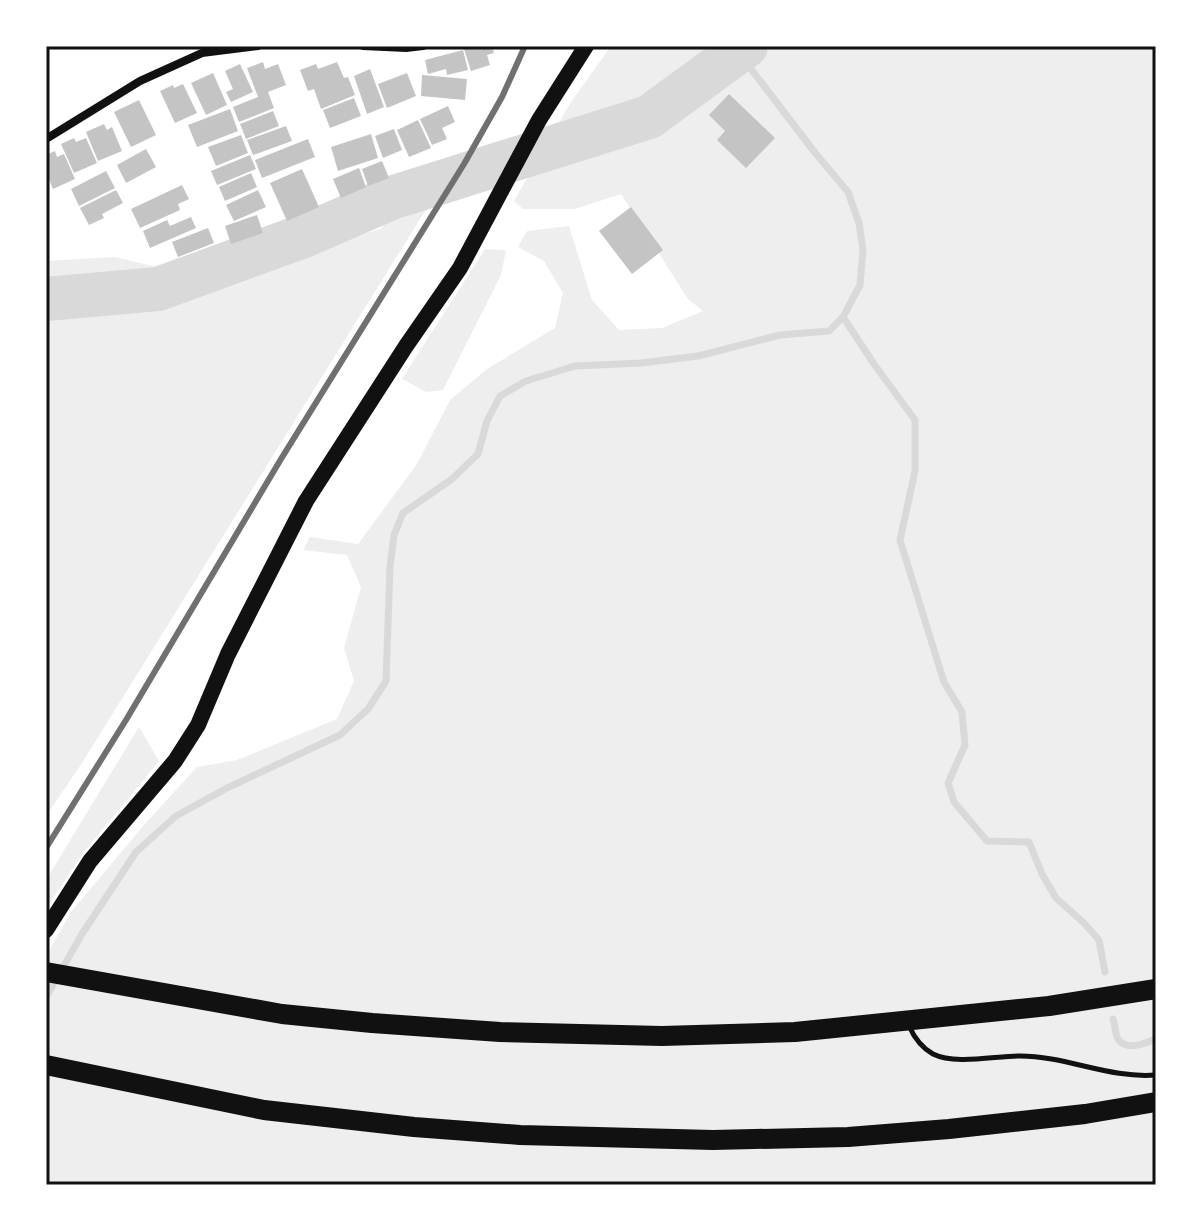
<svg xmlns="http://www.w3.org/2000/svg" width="1202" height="1231" viewBox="0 0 1202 1231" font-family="'Noto Serif',serif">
  <rect width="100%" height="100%" fill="#fff"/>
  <g fill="#eee">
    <polygon points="611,46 1156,46 1156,1185 46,1185 46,956 71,912 144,825 197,767 237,760 337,719 354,681 344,648 361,587 347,555 303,550 310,537 358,544 417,464 450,400 487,369 555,328 563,293 544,261 518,247 527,231 569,226 592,300 619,330 662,328 703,311 688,299 621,194 575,209 523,209 514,201 571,102"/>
    <polygon points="463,150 82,763 46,816 46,261 115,257 211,280 380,229"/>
    <polygon points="485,249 506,250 501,275 443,390 426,392 402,379"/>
    <polygon points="139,727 159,761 83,853 46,909 46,880"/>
  </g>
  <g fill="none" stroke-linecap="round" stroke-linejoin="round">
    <g stroke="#d9d9d9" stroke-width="7">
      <polyline points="843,317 874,364 915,420 915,471 900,540 944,682 962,712 965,745 948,783 954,802 987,841 1029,842 1042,874 1056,898 1084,923 1099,940 1105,972"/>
      <polyline points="46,997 82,934 136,852 176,816 227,788 340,735 368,709 386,681 390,567 394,535 403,513 452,479 478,454 487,421 500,396 526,381 575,366 641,363 698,356 780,335 829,331 843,317 860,285 863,250 859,223 848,192 816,154 738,52"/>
      <path d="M 1113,1019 C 1115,1024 1115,1034 1118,1039 C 1127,1052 1145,1043 1156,1039"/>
    </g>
    <polyline stroke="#d9d9d9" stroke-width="44" points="46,299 158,289 306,235 391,198 649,117 746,46"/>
  </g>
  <g fill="#c4c4c4">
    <polygon points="475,46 492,46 494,53 487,55 490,65 471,71 464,49"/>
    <polygon points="463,50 468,70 447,75 446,69 428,74 425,60"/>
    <polygon points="263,62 265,69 278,64 286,85 268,92 274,108 239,122 233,107 258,97 247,68"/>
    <polygon points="337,62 344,78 348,77 355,95 321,109 314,89 308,91 300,70 316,64 318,69"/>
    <polygon points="240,64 253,92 231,102 226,92 233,89 225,71"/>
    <polygon points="370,69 384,107 367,114 354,76"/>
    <polygon points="213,73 227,105 206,115 191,83"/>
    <polygon points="407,73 416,96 387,108 378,84"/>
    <polygon points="422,75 467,79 465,100 421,96"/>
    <polygon points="183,84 197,113 175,123 160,91 173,85 174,88"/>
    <polygon points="729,94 775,138 746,168 717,140 725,131 709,115"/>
    <polygon points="354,98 361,116 330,128 323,110"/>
    <polygon points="139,100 156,135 131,147 114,112"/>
    <polygon points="448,106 455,122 442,128 447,139 432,145 420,119"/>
    <polygon points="230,109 238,131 197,147 188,125"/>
    <polygon points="273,111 279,126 246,139 240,124"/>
    <polygon points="418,120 431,148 409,157 397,130"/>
    <polygon points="104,124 107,130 112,127 122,151 98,161 86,132"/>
    <polygon points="286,126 292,141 253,155 247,140"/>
    <polygon points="394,129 402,150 383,158 375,136"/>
    <polygon points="371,134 378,158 338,171 331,147"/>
    <polygon points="241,135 248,153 216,166 208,147"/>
    <polygon points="74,138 76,142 86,138 97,163 74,173 61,144"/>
    <polygon points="308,139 315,157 262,178 255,160"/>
    <polygon points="146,149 156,167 126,183 117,165"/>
    <polygon points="55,151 57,157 64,154 75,179 53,189 46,172 46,155"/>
    <polygon points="250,155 256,169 217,185 211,171"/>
    <polygon points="382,161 389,178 368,186 362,169"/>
    <polygon points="359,168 366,187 341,198 333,179"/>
    <polygon points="302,169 319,207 287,221 270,183"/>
    <polygon points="106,171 115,188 79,206 71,189"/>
    <polygon points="251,173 257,187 225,201 219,187"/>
    <polygon points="182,185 189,199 178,204 180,210 140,228 131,209"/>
    <polygon points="116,190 123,203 102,214 104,218 89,225 80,208"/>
    <polygon points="258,190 266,207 234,221 226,205"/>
    <polygon points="631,207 663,250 632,274 599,231"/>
    <polygon points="257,215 263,233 231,244 225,226"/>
    <polygon points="191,217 196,228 150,248 143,231 167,220 170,226"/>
    <polygon points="208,228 214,243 178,257 172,242"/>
  </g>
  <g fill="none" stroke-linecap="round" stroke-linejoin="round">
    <path stroke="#111" stroke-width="5" d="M 909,1026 C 914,1037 922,1048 933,1054 C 955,1065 995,1056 1020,1056 C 1066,1056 1110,1079 1156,1075"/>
    <g stroke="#111" stroke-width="8">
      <polyline points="363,46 406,48 423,46"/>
      <polyline points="46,139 140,81 202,53 258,46"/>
    </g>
    <polyline stroke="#111" stroke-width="16" points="46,930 90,861 175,761 198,725 228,654 306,501 406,346 460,268 539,120 586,46"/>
    <g stroke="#111" stroke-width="20">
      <polyline points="46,972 282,1014 372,1023 500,1032 662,1036 795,1032 1049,1006 1156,989"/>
      <polyline points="46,1065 264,1110 414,1127 520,1135 713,1140 848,1137 949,1129 1085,1114 1156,1102"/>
    </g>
    <polyline stroke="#707070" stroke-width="6" points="46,848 126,720 281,459 464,164 502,97 525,46"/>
  </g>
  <rect width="1202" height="1231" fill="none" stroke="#ffffff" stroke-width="96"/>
  <rect x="48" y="48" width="1106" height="1135" fill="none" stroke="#111" stroke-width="3"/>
</svg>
